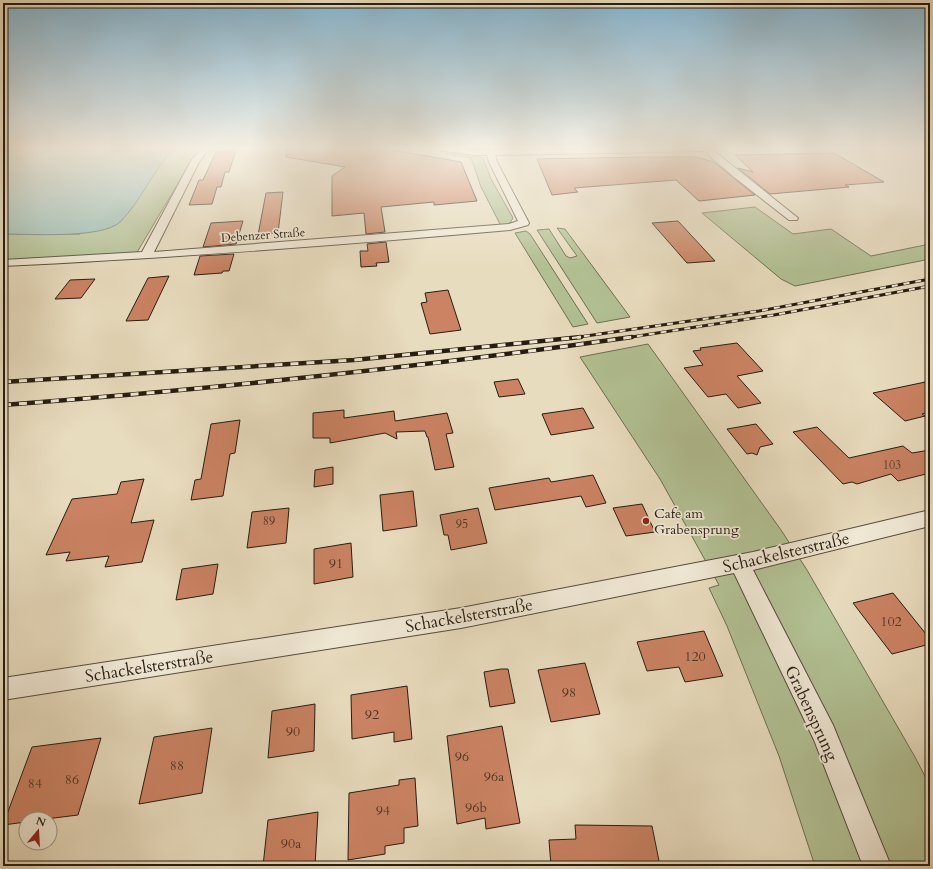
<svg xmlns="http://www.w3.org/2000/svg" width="933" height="869" viewBox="0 0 933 869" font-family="Cardo,serif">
  <rect width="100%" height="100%" fill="#e8dcbe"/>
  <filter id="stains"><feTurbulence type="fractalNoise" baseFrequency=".005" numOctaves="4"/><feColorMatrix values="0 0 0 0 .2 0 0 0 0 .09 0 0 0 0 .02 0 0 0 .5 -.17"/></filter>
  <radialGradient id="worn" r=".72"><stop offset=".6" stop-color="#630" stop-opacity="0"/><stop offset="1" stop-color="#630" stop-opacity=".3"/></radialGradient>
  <g fill="#b2c194" stroke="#6c6e52">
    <polygon points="174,148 199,148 136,254 3,261 3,234 80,234 164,160"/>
    <polygon points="448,152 483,158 491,179 513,218 510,223 501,226 481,187 471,158 446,154"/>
    <polygon points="755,207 793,234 831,229 871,256 930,244 930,259 795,286 781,279 702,213"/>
    <polygon points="557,228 565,229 630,317 597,323 537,230 549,229 566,256 570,258 577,256"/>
    <polygon points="526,231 530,234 588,324 573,327 515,233"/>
    <polygon points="648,344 781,530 807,570 915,757 930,786 930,866 815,866 779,756 727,626 709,588 719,585 660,479 580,357"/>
  </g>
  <path fill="#97bcb1" stroke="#6a7c71" d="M 3,148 L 174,148 C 153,170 142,200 120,222 C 102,239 29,234 3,234 Z"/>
  <g fill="#cb8363" stroke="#261c11">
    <polygon points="287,148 382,148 461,162 477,201 434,205 434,202 381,207 385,232 366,234 364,213 332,216 332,176 345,167 286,157"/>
    <polygon points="236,150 229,172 225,172 221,187 217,187 212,204 189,205 199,180 203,180 216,152"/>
    <polygon points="834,153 884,182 845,185 849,187 770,194 738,168 753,172 735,155"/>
    <polygon points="645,157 696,157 714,162 755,195 699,201 676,180 574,188 578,192 552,195 537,159"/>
    <polygon points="283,192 278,233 258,235 266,193"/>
    <polygon points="243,221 236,244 203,247 211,223"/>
    <polygon points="678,221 715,261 687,263 652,223"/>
    <polygon points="386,242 389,262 376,263 377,266 361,267 360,251 368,251 367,244"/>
    <polygon points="234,254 229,271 223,271 222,273 194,275 200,256"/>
    <polygon points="169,276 148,320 126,321 148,278"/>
    <polygon points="95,279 81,298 55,299 70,280"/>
    <polygon points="448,290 461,330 430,334 421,303 427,302 425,293"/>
    <polygon points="737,343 763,371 737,376 761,403 738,408 726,394 708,397 684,368 703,365 693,351 701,350 700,348"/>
    <polygon points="518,379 525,394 499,397 494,382"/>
    <polygon points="930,381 930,412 922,414 925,416 905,421 873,393"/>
    <polygon points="583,408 594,428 551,435 542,414"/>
    <polygon points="344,410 344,418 394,411 395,421 447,413 453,433 446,434 454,467 435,470 428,437 427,437 425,431 396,432 397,439 385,433 330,443 330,438 313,438 313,413"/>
    <polygon points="240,420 235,453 230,454 223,496 191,500 195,480 201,479 211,424"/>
    <polygon points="756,424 773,444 760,447 757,455 752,453 747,454 727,429"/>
    <polygon points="817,427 849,458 903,446 912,453 930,450 930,473 898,481 891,474 857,484 852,482 843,484 793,432"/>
    <polygon points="333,467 333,484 314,487 315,470"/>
    <polygon points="593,475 606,503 586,507 581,496 495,510 489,488 549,478 551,482"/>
    <polygon points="144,479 131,523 154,520 142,562 105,567 109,556 66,561 70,552 46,555 72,499 117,494 121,482"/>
    <polygon points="413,491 417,526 383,531 380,495"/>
    <polygon points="642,504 655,532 626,536 613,508"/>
    <polygon points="289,508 286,543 247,548 252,512"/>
    <polygon points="478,508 487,543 451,550 448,535 444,535 440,515"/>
    <polygon points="351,543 353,577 314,584 314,549"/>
    <polygon points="218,564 213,594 176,600 182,569"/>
    <polygon points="893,593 930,639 930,644 892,654 853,603"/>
    <polygon points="704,631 723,676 685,682 679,667 647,671 637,642"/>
    <polygon points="585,663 600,714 551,722 538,670"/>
    <polygon points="501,669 508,669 515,703 490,707 484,672"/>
    <polygon points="407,686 412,739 394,742 394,732 352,739 351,695"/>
    <polygon points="315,704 314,751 268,758 272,711"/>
    <polygon points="502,726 520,823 486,829 485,818 457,824 447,736"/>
    <polygon points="212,728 202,793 139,804 154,737"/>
    <polygon points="101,738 78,815 46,819 26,819 26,822 3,825 32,747"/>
    <polygon points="415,778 418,826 404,828 404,843 385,846 385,854 348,860 349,793 399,785 399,780"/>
    <polygon points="318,812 315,866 263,866 268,820"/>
    <polygon points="575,825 652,826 660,866 551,866 549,840 576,839"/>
  </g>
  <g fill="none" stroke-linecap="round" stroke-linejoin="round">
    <defs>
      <g id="street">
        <path d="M 202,148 L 210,148 L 199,162 L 154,252 L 509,224 L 518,221 L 489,162 L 487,155 L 476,155 L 438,150 L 434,148 C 451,148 468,151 486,150 L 485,148 L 493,148 L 494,150 L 715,148 L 713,150 L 798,218 L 797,220 L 789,220 L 734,177 L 704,151 L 495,155 L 497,162 L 529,223 L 528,225 L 510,230 C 341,245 172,258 3,266 L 3,260 L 142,252 L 191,161 Z"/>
        <polygon points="930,510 930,526 753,570 833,725 891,866 863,866 814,740 734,573 461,628 3,700 3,678 461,608 753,552"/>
      </g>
    </defs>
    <use href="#street" stroke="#564c3c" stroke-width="2"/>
    <use href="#street" fill="#f0e8d5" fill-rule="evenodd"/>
    <defs>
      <g id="rail-far1">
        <polyline points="572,338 759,311 930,279"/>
        <polyline points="625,338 774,315 930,286"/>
      </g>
      <g id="rail">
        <polyline points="3,382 354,360 581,337"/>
        <path d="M 3,405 C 213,389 423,367 632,337"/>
      </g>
    </defs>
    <use href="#rail-far1" stroke="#261c11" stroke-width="3"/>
    <use href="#rail" stroke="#261c11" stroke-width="4.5"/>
    <use href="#rail-far1" stroke="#f0e8d5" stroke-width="2" stroke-dasharray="6" stroke-linecap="butt"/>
    <use href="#rail" stroke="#f0e8d5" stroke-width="3" stroke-dasharray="8" stroke-linecap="butt"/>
  </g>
  <linearGradient id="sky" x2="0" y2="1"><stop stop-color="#87b7d2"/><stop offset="0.55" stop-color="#f5efe2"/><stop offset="1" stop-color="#f5efe2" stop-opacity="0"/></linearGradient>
  <rect width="933" height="269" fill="url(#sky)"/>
  <circle fill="#8f2418" stroke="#f0e8d5" stroke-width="1.5" cx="646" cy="521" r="4"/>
  <g text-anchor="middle" stroke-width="3.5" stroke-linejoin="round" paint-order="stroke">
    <g font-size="12" fill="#261c11" stroke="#f0e8d5">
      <text transform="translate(263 235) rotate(-4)" y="4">Debenzer Straße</text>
    </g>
    <g font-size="12" fill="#4f3626">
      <text x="892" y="469">103</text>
      <text x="269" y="525">89</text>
      <text x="462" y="528">95</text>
    </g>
    <g font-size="14" fill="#261c11" stroke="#f0e8d5" text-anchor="start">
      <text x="654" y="518">Cafe am<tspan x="654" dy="16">Grabensprung</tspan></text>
    </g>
    <g font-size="14" fill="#4f3626">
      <text x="336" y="568">91</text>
      <text x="891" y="626">102</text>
      <text x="695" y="661">120</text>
      <text x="569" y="697">98</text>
      <text x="372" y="719">92</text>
      <text x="293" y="736">90</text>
      <text x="462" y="761">96</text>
      <text x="177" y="770">88</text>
      <text x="494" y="781">96a</text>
      <text x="72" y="784">86</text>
      <text x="35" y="788">84</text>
      <text x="476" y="812">96b</text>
      <text x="383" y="815">94</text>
      <text x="291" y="848">90a</text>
    </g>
    <g font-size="17" fill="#261c11" stroke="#f0e8d5">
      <text transform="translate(786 552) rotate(-13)" y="6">Schackelsterstraße</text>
      <text transform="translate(469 615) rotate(-10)" y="6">Schackelsterstraße</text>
      <text transform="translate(149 666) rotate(-9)" y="6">Schackelsterstraße</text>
      <text transform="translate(812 713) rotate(65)" y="6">Grabensprung</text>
    </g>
  </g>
  <rect width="933" height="869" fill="none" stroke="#e8dcbe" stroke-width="16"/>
  <rect x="4" y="4" width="925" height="861" fill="none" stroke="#261c11" stroke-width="2"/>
  <rect x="8" y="8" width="917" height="853" fill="none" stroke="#261c11"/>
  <g transform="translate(38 831) rotate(18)"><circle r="19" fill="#f0e8d5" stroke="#9f9687"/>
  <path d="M0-3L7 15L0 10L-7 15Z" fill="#8f2418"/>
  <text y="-6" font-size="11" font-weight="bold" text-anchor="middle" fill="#261c11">N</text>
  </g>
  <rect width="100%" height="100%" filter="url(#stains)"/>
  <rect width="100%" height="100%" fill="url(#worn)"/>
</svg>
